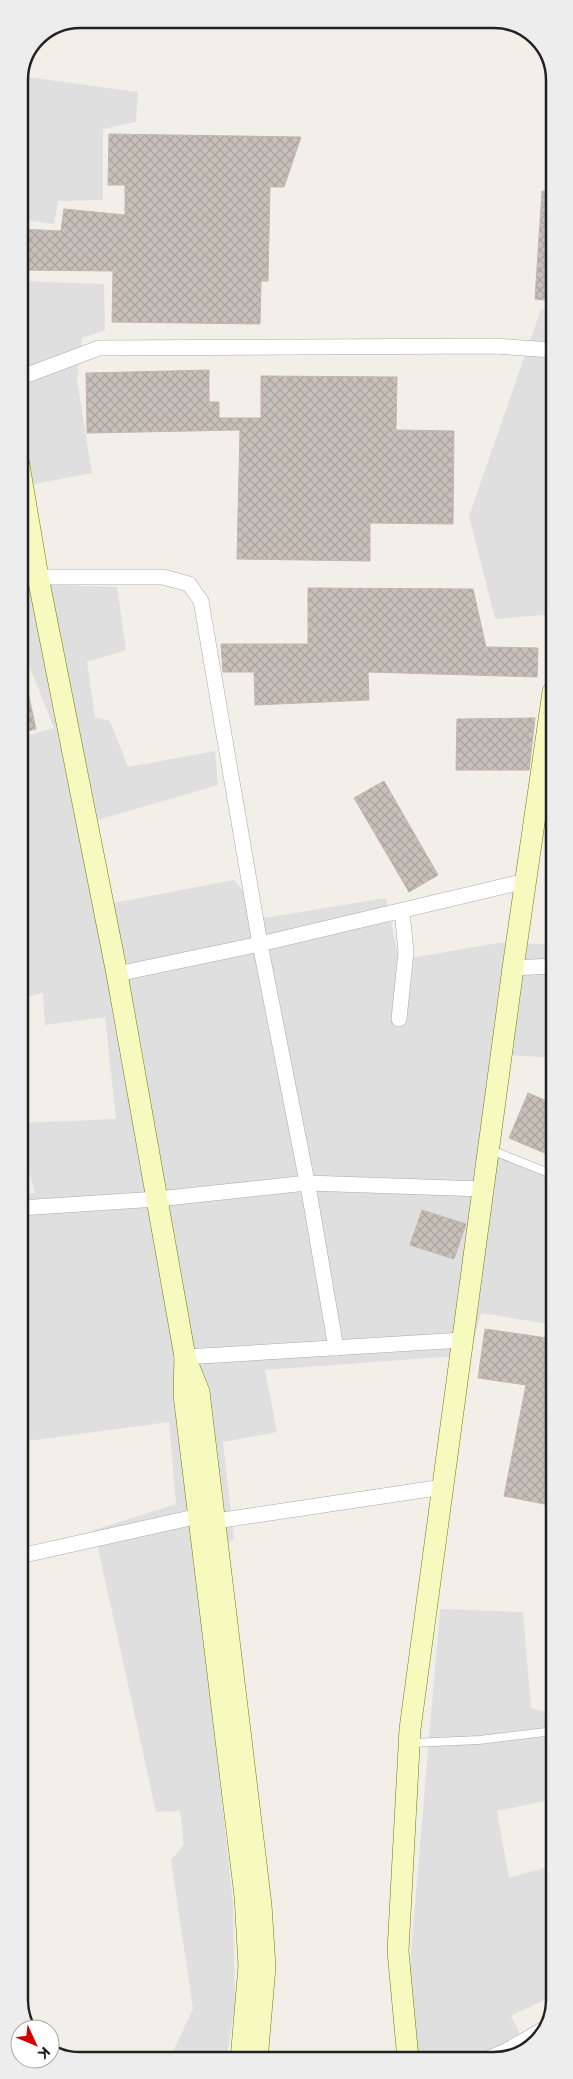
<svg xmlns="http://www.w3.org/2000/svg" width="573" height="2079" viewBox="0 0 573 2079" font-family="Montserrat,sans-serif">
  <defs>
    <pattern id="building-cross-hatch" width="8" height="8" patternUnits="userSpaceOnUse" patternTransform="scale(1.25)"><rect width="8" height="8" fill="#c7bfb8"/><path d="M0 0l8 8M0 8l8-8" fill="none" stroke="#aba49e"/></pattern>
  </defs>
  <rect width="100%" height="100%" fill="#f2efe9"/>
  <g fill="#e0dfdf">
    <polygon points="20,76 138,92 136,122 103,129 103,200 58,201 54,224 19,219"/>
    <polygon points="19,281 104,284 105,330 82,338 77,380 92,473 19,487"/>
    <polygon points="541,309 553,311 553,614 495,619 469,516"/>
    <polygon points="19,539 24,584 117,587 126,650 87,662 95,717 110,721 128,767 215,751 218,785 77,826 97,906 234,880 265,918 386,898 399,960 498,943 554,944 554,1058 491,1054 479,1147 554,1180 554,1325 481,1313 470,1355 265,1370 277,1432 223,1442 234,1539 196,1565 233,1903 235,2006 226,2060 169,2060 193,2009 171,1860 184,1845 180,1811 156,1812 94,1530 176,1504 169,1422 20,1442 19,1195 35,1193 19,1135 19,1123 116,1119 105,1017 45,1025 43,993 19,999 19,738 54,728 29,665 19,668"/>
    <polygon points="440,1609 523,1612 531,1708 554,1714 554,1799 497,1811 509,1878 554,1865 554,1995 511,2016 526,2047 506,2059 402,2059"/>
  </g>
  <g fill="url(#building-cross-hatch)" stroke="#c4b6ab">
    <polygon points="109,134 301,137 284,187 270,187 268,281 261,281 260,324 112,322 113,271 19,270 19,229 61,231 64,209 125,215 125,185 108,185"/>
    <polygon points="542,191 553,192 553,301 535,299"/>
    <polygon points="209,370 209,402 219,402 219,418 261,418 261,376 397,377 396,430 454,431 453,524 370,523 370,561 237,559 240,430 87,433 86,373"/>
    <polygon points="308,588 473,589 486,647 538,648 537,677 368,672 369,700 255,705 254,672 223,672 221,644 308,644"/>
    <polygon points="19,674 24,674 36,729 19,733"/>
    <polygon points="535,718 529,770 456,770 457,719"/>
    <polygon points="384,781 438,875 409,892 354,798"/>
    <polygon points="528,1093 554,1104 554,1157 509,1138"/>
    <polygon points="422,1210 466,1224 454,1259 410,1245"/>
    <polygon points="485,1329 554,1339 554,1506 504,1496 526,1385 478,1378"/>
  </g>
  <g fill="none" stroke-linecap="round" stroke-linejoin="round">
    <defs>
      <g id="lane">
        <polyline points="491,1150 554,1175"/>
        <polyline points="412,1743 479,1740 554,1731"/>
      </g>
      <g id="street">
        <polyline points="19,378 99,348 494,346 553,350"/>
        <polyline points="38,577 163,577 189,584 201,601 260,944 310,1197 336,1348"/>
        <polyline points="513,968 554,966"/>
        <polyline points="117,974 260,944 526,881"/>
        <polyline points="399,1019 406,952 402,911"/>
        <polyline points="19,1208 158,1199 307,1183 483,1189"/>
        <polyline points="185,1357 463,1340"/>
        <polyline points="216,1521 443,1487"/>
        <polyline points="20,1556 199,1516"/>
        <polyline points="486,2059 504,2052 544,2029"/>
      </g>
      <g id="secondary">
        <polyline points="19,465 38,577 117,974 185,1357"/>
        <polyline points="408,2059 398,1951 410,1729 513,968 553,692"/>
        <polyline points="241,2060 249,1966 245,1896 184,1395 185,1357 199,1392 261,1905 265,1967 257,2060"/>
      </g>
    </defs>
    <use href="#lane" stroke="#a9a9a9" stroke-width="9"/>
    <use href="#street" stroke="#a9a9a9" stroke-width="16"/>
    <use href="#secondary" stroke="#707d05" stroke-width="22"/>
    <use href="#lane" stroke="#fff" stroke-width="8"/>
    <use href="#street" stroke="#fff" stroke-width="15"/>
    <use href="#secondary" stroke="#f7fabf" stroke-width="21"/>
  </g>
  <path d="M0 0H573V2079H0ZM80 28H494A52 52 0 0 1 546 80V2000A52 52 0 0 1 494 2052H80A52 52 0 0 1 28 2000V80A52 52 0 0 1 80 28Z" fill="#ededed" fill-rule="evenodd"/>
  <path fill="none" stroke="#222" stroke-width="2.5" d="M80 28H494A52 52 0 0 1 546 80V2000A52 52 0 0 1 494 2052H80A52 52 0 0 1 28 2000V80A52 52 0 0 1 80 28Z"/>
  <g transform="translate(35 2044) rotate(134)"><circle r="24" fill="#ffffff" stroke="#a7a7a7"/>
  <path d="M0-4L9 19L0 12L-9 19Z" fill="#d40000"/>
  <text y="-8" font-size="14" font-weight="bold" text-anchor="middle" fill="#222222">K</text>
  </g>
</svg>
